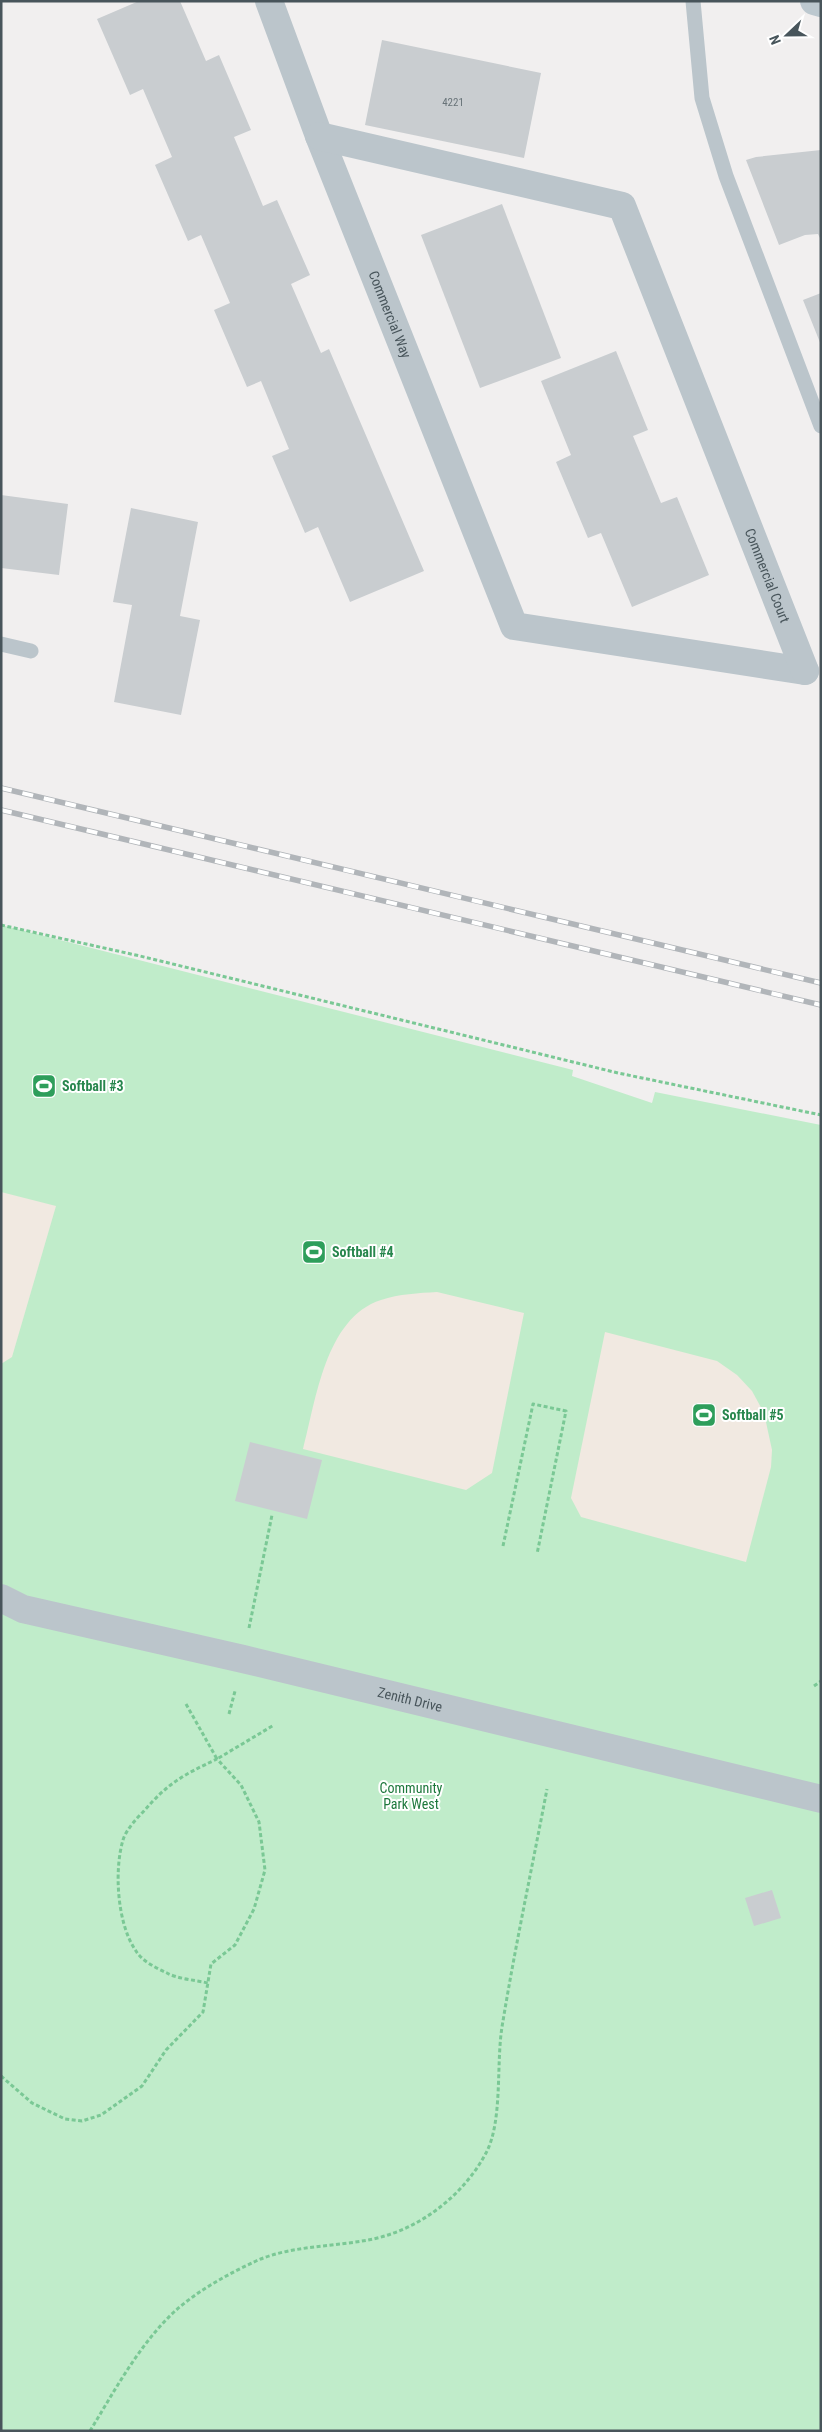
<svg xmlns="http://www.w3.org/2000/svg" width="822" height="2432" viewBox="0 0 822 2432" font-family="'Roboto Condensed',sans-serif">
  <rect width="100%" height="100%" fill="#f1efef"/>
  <polygon fill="#c0ecca" points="1,925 573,1070 572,1076 652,1103 655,1092 821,1125 821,2431 1,2431"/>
  <g fill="#f1e9e1">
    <polygon points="1,1192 56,1206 12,1357 1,1364"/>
    <path d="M 437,1292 L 524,1313 L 492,1473 L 466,1490 L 303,1449 C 316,1401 325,1318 381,1300 C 399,1294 419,1293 437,1292 Z"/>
    <polygon points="605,1332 717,1361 737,1375 752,1391 764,1413 772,1450 771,1467 746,1562 581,1517 571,1498"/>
  </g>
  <g fill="#c9cdd0">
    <polygon points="139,1 180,1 206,61 219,55 251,130 234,137 263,206 277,200 310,275 291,284 321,353 329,349 424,571 350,602 318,527 305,533 272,456 289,449 261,381 247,387 214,310 230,303 201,235 188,241 155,165 172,157 143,89 130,95 97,19"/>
    <polygon points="382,40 541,73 524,158 365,125"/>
    <polygon points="821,150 821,240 818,234 805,235 779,245 746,160 756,157"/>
    <polygon points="502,204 561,358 480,388 421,235"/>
    <polygon points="821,293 821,345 803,300"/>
    <polygon points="616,351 648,430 633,436 661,503 677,497 709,575 632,607 601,533 588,538 556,462 571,455 541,381"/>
    <polygon points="1,495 68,504 59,575 1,568"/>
    <polygon points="131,508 198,522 180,616 200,620 181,715 114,702 132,605 113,602"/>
    <polygon points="250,1442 322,1460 307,1519 235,1501"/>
    <polygon points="772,1890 781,1918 754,1926 745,1898"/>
  </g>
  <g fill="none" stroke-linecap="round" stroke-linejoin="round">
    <g stroke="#7ac895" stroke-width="3" stroke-dasharray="4 2.5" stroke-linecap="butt">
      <polyline points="1,925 140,956 618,1073 821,1115"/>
      <polyline points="503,1546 533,1404 566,1411 537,1554"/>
      <polyline points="249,1628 272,1515"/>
      <polyline points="814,1686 821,1681"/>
      <polyline points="186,1704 217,1759 274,1725"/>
      <polyline points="229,1714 235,1691"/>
      <path d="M 1,2076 L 32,2103 L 65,2119 L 82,2121 L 101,2115 L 142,2086 L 166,2050 L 203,2012 L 211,1964 L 235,1945 L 254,1909 L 265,1870 L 259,1822 L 241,1785 L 217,1759 C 183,1775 168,1783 143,1812 C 136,1819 126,1830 123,1840 C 114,1870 117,1924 136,1951 C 142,1961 156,1968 167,1973 C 178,1979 195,1980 208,1983"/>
      <path d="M 90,2431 C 115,2390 139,2345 174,2312 C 197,2291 228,2274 256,2261 C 292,2245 335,2247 373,2239 C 420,2229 463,2196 486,2153 C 503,2121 496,2064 502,2027 C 515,1947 532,1868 547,1789"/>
    </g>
    <g stroke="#bbc5cb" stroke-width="15">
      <polyline points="693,1 702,98 726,176 821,426"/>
      <polyline points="1,644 31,651"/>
    </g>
    <g stroke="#bbc5cb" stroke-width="28">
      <path id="s1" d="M 269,1 L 319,136 L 514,626 L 805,671"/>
      <path id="s2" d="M 319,136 L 622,206 L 805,671"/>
      <path id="s3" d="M 1,1598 L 23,1609 L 243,1659 L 821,1799"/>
    </g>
    <polyline stroke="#bcc8cf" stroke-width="28" points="814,1 821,3"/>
    <defs>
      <g id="rail">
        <polyline points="1,788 821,983"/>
        <polyline points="1,810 821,1005"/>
      </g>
    </defs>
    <use href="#rail" stroke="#b1b5b9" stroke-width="5.5"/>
    <use href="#rail" stroke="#fff" stroke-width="4" stroke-dasharray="11" stroke-linecap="butt"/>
  </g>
  <defs>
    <symbol id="stadium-square" viewBox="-11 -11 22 22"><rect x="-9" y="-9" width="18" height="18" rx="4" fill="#2e9e5b" stroke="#fff"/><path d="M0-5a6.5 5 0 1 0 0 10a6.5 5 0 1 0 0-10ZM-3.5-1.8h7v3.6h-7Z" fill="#fff"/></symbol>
  </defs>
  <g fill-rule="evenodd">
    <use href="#stadium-square" x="30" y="1072" width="28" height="28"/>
    <use href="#stadium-square" x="300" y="1238" width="28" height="28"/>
    <use href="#stadium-square" x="690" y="1401" width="28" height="28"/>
  </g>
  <g text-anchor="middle" stroke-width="4" stroke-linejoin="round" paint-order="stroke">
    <g font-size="11" fill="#687378">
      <text x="453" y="106">4221</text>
    </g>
    <g font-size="14" fill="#48555b" stroke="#fff">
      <text dy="5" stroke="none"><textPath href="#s1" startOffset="336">Commercial Way</textPath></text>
      <text dy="5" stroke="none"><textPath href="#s2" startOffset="708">Commercial Court</textPath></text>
      <text dy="5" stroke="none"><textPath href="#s3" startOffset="422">Zenith Drive</textPath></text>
    </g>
    <g font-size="14" font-weight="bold" fill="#27864d" stroke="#fff" text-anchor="start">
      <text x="62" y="1091">Softball #3</text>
      <text x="332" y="1257">Softball #4</text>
      <text x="722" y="1420">Softball #5</text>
    </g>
    <g font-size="14" fill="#1d783c" stroke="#fff">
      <text x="411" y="1793">Community<tspan x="411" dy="16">Park West</tspan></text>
    </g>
  </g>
  <rect width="822" height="2432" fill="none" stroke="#48555b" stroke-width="5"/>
  <g transform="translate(787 35) rotate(248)" stroke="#ffffff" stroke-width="4" paint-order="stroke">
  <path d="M0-4L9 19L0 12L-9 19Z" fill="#48555b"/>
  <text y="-8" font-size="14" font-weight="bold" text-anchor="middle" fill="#48555b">N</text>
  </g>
</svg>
